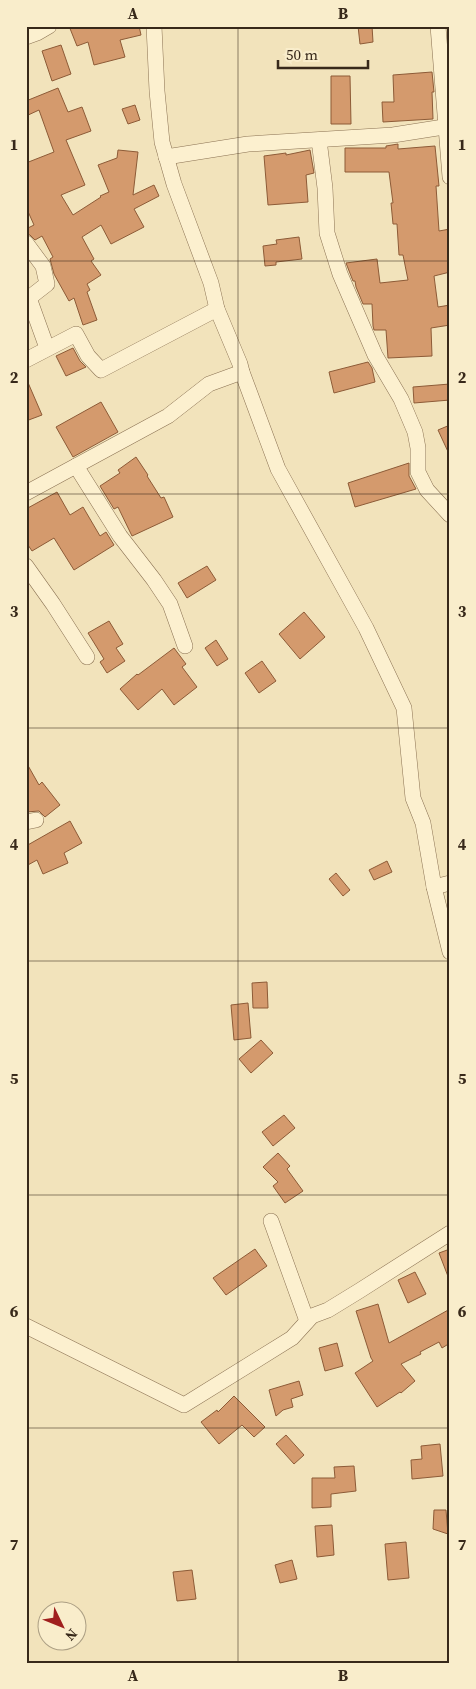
<svg xmlns="http://www.w3.org/2000/svg" width="476" height="1689" viewBox="0 0 476 1689" font-family="'Source Serif 4',serif">
  <rect width="100%" height="100%" fill="#f2e3bb"/>
  <g fill="#d49a6d" stroke="#8d5b37">
    <polygon points="69,26 139,26 141,35 120,40 125,57 94,65 88,42 77,46"/>
    <polygon points="358,26 372,26 373,42 360,44"/>
    <polygon points="61,45 71,74 52,81 42,51"/>
    <polygon points="432,72 434,92 432,92 433,119 383,122 382,102 394,102 393,75"/>
    <polygon points="331,76 350,76 351,124 331,124"/>
    <polygon points="58,88 68,112 82,107 91,131 66,140 85,185 61,195 73,215 101,197 100,196 109,192 98,165 117,158 118,150 138,152 133,195 154,185 159,196 134,209 144,227 111,244 101,225 82,237 94,259 91,261 101,275 87,284 90,290 87,292 97,320 83,325 74,298 69,301 54,274 50,259 53,257 42,236 35,240 30,235 26,234 26,229 34,225 26,207 26,163 54,152 39,110 26,116 26,101"/>
    <polygon points="135,105 140,120 128,124 122,109"/>
    <polygon points="398,144 398,149 435,146 439,186 436,186 439,231 450,229 450,272 434,276 438,307 450,305 450,325 431,328 432,356 388,358 386,330 374,330 373,326 372,304 363,304 356,287 355,281 353,281 346,263 377,259 380,283 408,280 403,255 399,255 397,224 393,224 391,203 393,203 389,172 345,172 345,148 386,148 386,146"/>
    <polygon points="310,150 314,173 306,175 308,202 268,205 264,156 286,153 286,155"/>
    <polygon points="299,237 302,259 276,262 276,265 265,266 263,246 277,244 276,240"/>
    <polygon points="73,348 80,361 86,367 66,376 56,356"/>
    <polygon points="368,362 372,368 375,382 334,393 329,372"/>
    <polygon points="26,378 42,415 26,421"/>
    <polygon points="450,384 450,400 414,403 413,387"/>
    <polygon points="101,402 118,432 73,457 56,427"/>
    <polygon points="450,425 450,456 438,430"/>
    <polygon points="136,457 148,475 147,476 161,498 164,497 173,517 132,536 118,507 114,509 100,486 120,473 118,470"/>
    <polygon points="409,463 409,476 416,489 355,507 348,483"/>
    <polygon points="57,492 70,515 83,507 100,536 106,532 114,545 74,570 54,538 32,551 26,542 26,509"/>
    <polygon points="207,566 216,580 187,598 178,583"/>
    <polygon points="304,612 325,637 300,659 279,634"/>
    <polygon points="109,621 123,644 116,648 125,661 107,673 100,662 104,659 88,633"/>
    <polygon points="216,640 228,659 217,666 205,648"/>
    <polygon points="174,648 186,664 182,667 197,687 174,705 162,689 138,710 120,689 137,674 138,675"/>
    <polygon points="262,661 276,681 259,693 245,673"/>
    <polygon points="26,762 39,785 42,782 60,805 45,817 39,811 26,812"/>
    <polygon points="70,821 82,843 64,853 68,863 43,874 37,860 26,866 26,846"/>
    <polygon points="387,861 392,872 374,880 369,870"/>
    <polygon points="336,873 350,890 343,896 329,879"/>
    <polygon points="267,982 268,1008 253,1008 252,983"/>
    <polygon points="248,1003 251,1038 234,1040 231,1005"/>
    <polygon points="261,1040 273,1053 251,1073 239,1059"/>
    <polygon points="284,1115 295,1128 273,1146 262,1132"/>
    <polygon points="278,1153 290,1166 287,1169 303,1191 285,1203 273,1186 278,1182 263,1167"/>
    <polygon points="255,1249 267,1266 226,1295 213,1278"/>
    <polygon points="450,1249 450,1279 449,1279 439,1253"/>
    <polygon points="415,1272 426,1294 408,1303 398,1280"/>
    <polygon points="378,1304 389,1343 450,1309 450,1343 442,1348 439,1342 420,1352 421,1354 401,1364 415,1381 401,1393 400,1392 377,1407 355,1373 373,1361 371,1358 356,1311"/>
    <polygon points="337,1343 343,1366 325,1371 319,1348"/>
    <polygon points="299,1381 303,1395 291,1399 293,1407 283,1410 276,1416 269,1390"/>
    <polygon points="234,1396 265,1427 254,1437 242,1425 219,1444 201,1422 217,1410 218,1412"/>
    <polygon points="286,1435 304,1455 294,1464 276,1444"/>
    <polygon points="440,1444 443,1476 412,1479 411,1460 422,1459 421,1446"/>
    <polygon points="354,1466 356,1491 331,1494 331,1507 312,1508 312,1478 335,1478 334,1467"/>
    <polygon points="434,1510 446,1510 448,1534 433,1529"/>
    <polygon points="332,1525 334,1555 317,1557 315,1526"/>
    <polygon points="406,1542 409,1578 388,1580 385,1544"/>
    <polygon points="292,1560 297,1579 280,1583 275,1565"/>
    <polygon points="192,1570 196,1599 177,1601 173,1572"/>
  </g>
  <g fill="none" stroke-linecap="round" stroke-linejoin="round">
    <defs>
      <g id="minor">
        <polyline points="154,26 157,91 162,142 174,184 211,283 217,309 240,364 242,372 278,469 366,628 404,708 413,798 423,823 434,887 450,952"/>
        <polyline points="438,26 450,177"/>
        <polyline points="26,37 37,33 49,26"/>
        <polyline points="319,140 325,188 327,233 340,274 375,355 401,399 415,432 418,448 418,472 427,490 450,515"/>
        <polyline points="166,157 248,144 393,135 450,126"/>
        <polyline points="26,243 43,266 47,284 29,298 47,348"/>
        <polyline points="26,360 76,334 88,356 101,370 217,309"/>
        <polyline points="76,466 120,536 154,580 170,604 185,646"/>
        <polyline points="26,493 168,416 209,384 242,372"/>
        <polyline points="26,566 53,604 87,657"/>
        <polyline points="26,822 36,820"/>
        <polyline points="434,887 450,883"/>
        <polyline points="271,1221 307,1321"/>
        <polyline points="26,1326 184,1405 292,1338 312,1316 328,1310 359,1291 450,1233"/>
      </g>
    </defs>
    <use href="#minor" stroke="#8b7253" stroke-width="16"/>
    <use href="#minor" stroke="#fcf0cf" stroke-width="15"/>
  </g>
  <path fill="none" stroke="#38291a" stroke-width="1" stroke-opacity="0.55" d="M 238,26 L 238,1663M 26,261 L 450,261M 26,494 L 450,494M 26,728 L 450,728M 26,961 L 450,961M 26,1195 L 450,1195M 26,1428 L 450,1428"/>
  <rect width="476" height="1689" fill="none" stroke="#f9edcb" stroke-width="55"/>
  <g transform="translate(62 1626) rotate(133)"><circle r="24" fill="#f9edcb" stroke="#ac9f84"/>
  <path d="M0-4L9 19L0 12L-9 19Z" fill="#a01f1d"/>
  <text y="-8" font-size="14" font-weight="bold" text-anchor="middle" fill="#38291a">N</text>
  </g>
  <path d="M278 60v8h90v-8" fill="none" stroke="#38291a" stroke-width="2.5"/>
  <text x="286" y="60" font-size="15" fill="#38291a" stroke="#f9edcb" stroke-width="4" paint-order="stroke">50 m</text>
  <rect x="28" y="28" width="420" height="1634" fill="none" stroke="#38291a" stroke-width="2"/>
  <g font-size="16" text-anchor="middle" font-weight="bold" fill="#38291a">
    <text x="133" y="19">A</text>
    <text x="343" y="19">B</text>
    <text x="14" y="150">1</text>
    <text x="462" y="150">1</text>
    <text x="14" y="383">2</text>
    <text x="462" y="383">2</text>
    <text x="14" y="617">3</text>
    <text x="462" y="617">3</text>
    <text x="14" y="850">4</text>
    <text x="462" y="850">4</text>
    <text x="14" y="1084">5</text>
    <text x="462" y="1084">5</text>
    <text x="14" y="1317">6</text>
    <text x="462" y="1317">6</text>
    <text x="14" y="1550">7</text>
    <text x="462" y="1550">7</text>
    <text x="133" y="1681">A</text>
    <text x="343" y="1681">B</text>
  </g>
</svg>
